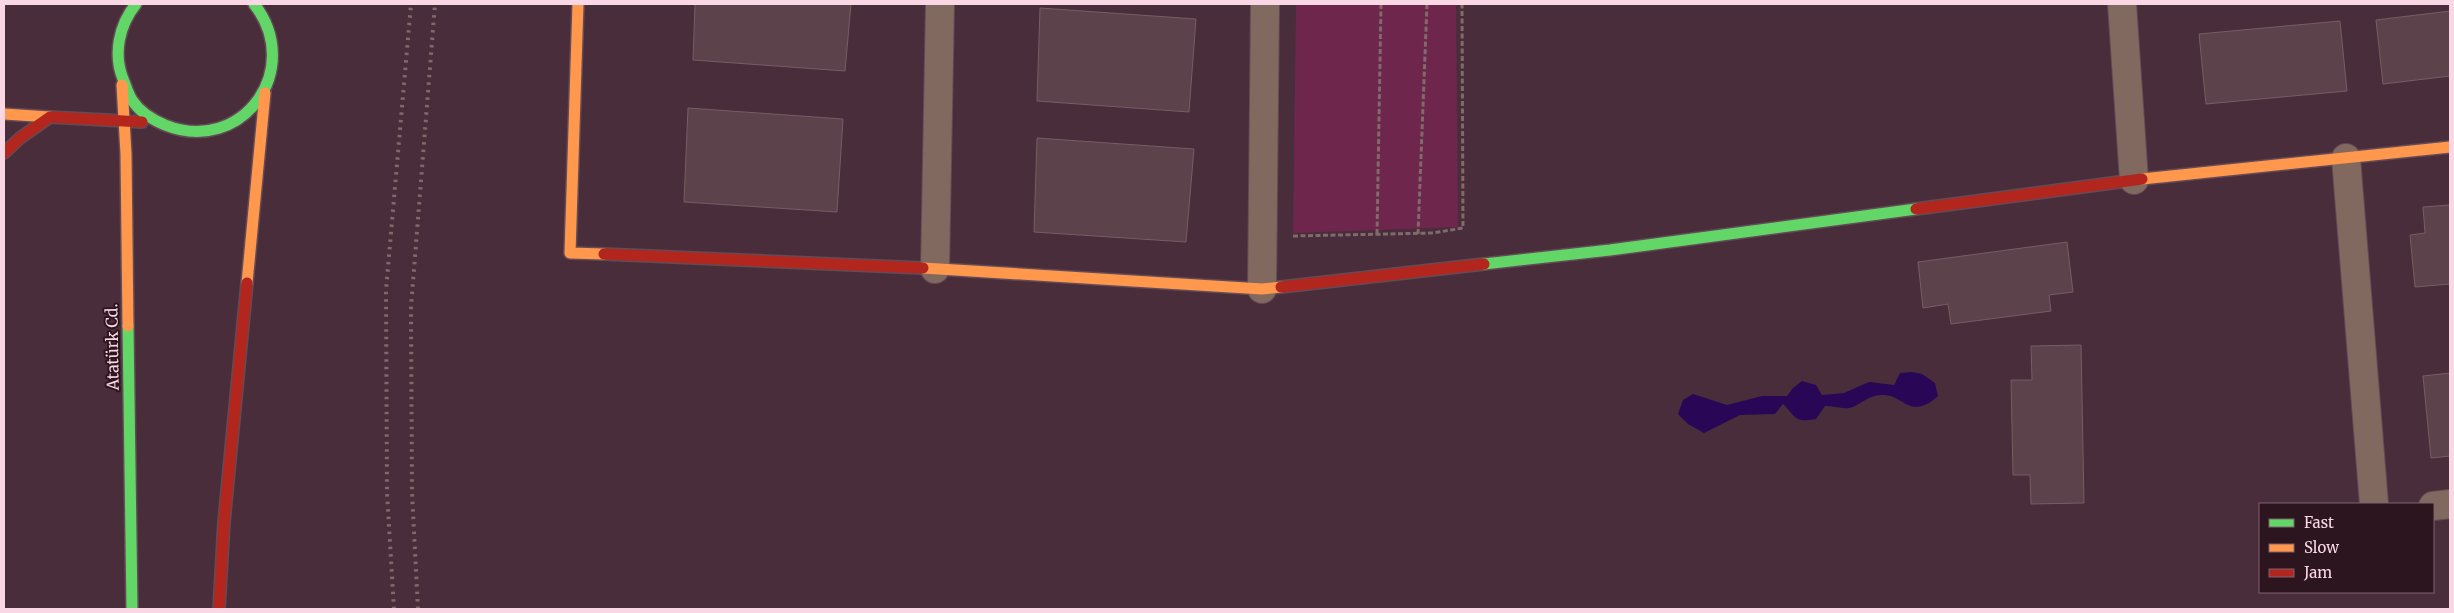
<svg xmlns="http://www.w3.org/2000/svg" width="2454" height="613" viewBox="0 0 2454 613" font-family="Merriweather,serif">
  <rect width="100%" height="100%" fill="#492d3b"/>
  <polygon fill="#6e264c" points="1296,4 1456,4 1458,227 1293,233"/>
  <path fill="#290756" d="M 1912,372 L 1922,374 L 1935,383 L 1938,396 C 1909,422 1904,393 1881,395 C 1866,396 1858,407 1849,408 C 1842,409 1833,406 1825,406 L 1816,419 C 1794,423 1797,418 1783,404 L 1775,414 L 1740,415 L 1704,433 L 1688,424 L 1678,414 L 1683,400 L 1693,394 L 1727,405 L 1762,396 L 1787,396 L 1793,388 L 1802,381 L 1816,385 L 1822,395 L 1844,393 L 1869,382 L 1894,385 L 1900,373 Z"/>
  <g fill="#5c434b" stroke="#775d65">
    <polygon points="695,4 851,4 845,71 693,60"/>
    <polygon points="1040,8 1196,19 1189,112 1037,101"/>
    <polygon points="2450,11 2450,76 2383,84 2376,20"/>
    <polygon points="2340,21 2347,91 2206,104 2199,34"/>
    <polygon points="688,108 843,119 837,212 684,202"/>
    <polygon points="1037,138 1194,149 1186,242 1034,232"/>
    <polygon points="2450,205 2450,284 2415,287 2410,235 2425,233 2423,207"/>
    <polygon points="2067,242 2073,292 2049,295 2051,311 1951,324 1948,304 1923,308 1918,262"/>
    <polygon points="2081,345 2084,503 2031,504 2030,475 2013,475 2011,380 2032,380 2031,346"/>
    <polygon points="2450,373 2450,456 2431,458 2423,376"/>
  </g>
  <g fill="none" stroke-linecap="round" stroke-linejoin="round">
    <defs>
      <g id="street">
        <polyline points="2122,4 2134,180"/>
        <polyline points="2346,158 2374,504"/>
        <polyline points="935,269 940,4"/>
        <polyline points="1262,289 1265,4"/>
        <polyline points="2433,506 2450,504"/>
      </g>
      <g id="fast">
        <path d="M 136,4 C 119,25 113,54 123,79 C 126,86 128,94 132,100 C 139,111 153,120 165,125 C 242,156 305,69 254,4"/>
        <polyline points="1484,264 1610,250 1916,209"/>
        <polyline points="128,326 132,609"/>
      </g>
      <g id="slow">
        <polyline points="578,4 570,253 604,254"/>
        <polyline points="122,85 126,154 128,326"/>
        <polyline points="4,114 50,117"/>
        <polyline points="2142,179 2450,147"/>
        <polyline points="923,268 1262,289 1281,287"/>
        <polyline points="247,283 265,93"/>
      </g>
      <g id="jam">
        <polyline points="4,153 20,138 50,117 142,122"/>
        <polyline points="1916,209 2142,179"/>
        <polyline points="604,254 923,268"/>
        <polyline points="1281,287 1484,264"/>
        <polyline points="219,609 224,522 247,283"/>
      </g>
    </defs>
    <use href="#street" stroke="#634b56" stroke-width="30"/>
    <use href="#fast" stroke="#634b56" stroke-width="14"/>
    <use href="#slow" stroke="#634b56" stroke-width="14"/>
    <use href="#jam" stroke="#634b56" stroke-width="14"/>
    <g stroke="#806a6a" stroke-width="3" stroke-dasharray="5 2.5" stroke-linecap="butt">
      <polyline points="1377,234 1381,4"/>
      <polyline points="1418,234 1427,4"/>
      <polyline points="1293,236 1433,233 1463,228 1462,4"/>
    </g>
    <use href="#street" stroke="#826960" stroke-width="28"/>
    <use href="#fast" stroke="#63d668" stroke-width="11"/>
    <use href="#slow" stroke="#ff974d" stroke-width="11"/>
    <use href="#jam" stroke="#b3261e" stroke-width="11"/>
    <g stroke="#80696b" stroke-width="4" stroke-dasharray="2.5 5" stroke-linecap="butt">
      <polyline points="394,609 387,493 386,290 411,4"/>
      <polyline points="418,609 412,493 411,307 435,4"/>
    </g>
  </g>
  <g text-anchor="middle" stroke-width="4" stroke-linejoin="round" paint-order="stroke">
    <g font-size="16" fill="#fad7e5" stroke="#2d1520">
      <text transform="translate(112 347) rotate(-91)" y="6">Atatürk Cd.</text>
    </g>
  </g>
  <rect width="2454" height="613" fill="none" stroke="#fad7e5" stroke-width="10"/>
  <rect x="2259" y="503" width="175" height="90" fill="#2d1520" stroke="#7f636f"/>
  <rect x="2269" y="519" width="25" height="8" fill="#63d668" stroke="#7f636f"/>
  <text x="2304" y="528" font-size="15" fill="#fad7e5">Fast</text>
  <rect x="2269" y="544" width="25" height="8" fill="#ff974d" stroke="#7f636f"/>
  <text x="2304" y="553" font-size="15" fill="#fad7e5">Slow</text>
  <rect x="2269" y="569" width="25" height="8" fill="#b3261e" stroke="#7f636f"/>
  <text x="2304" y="578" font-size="15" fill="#fad7e5">Jam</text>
</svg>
